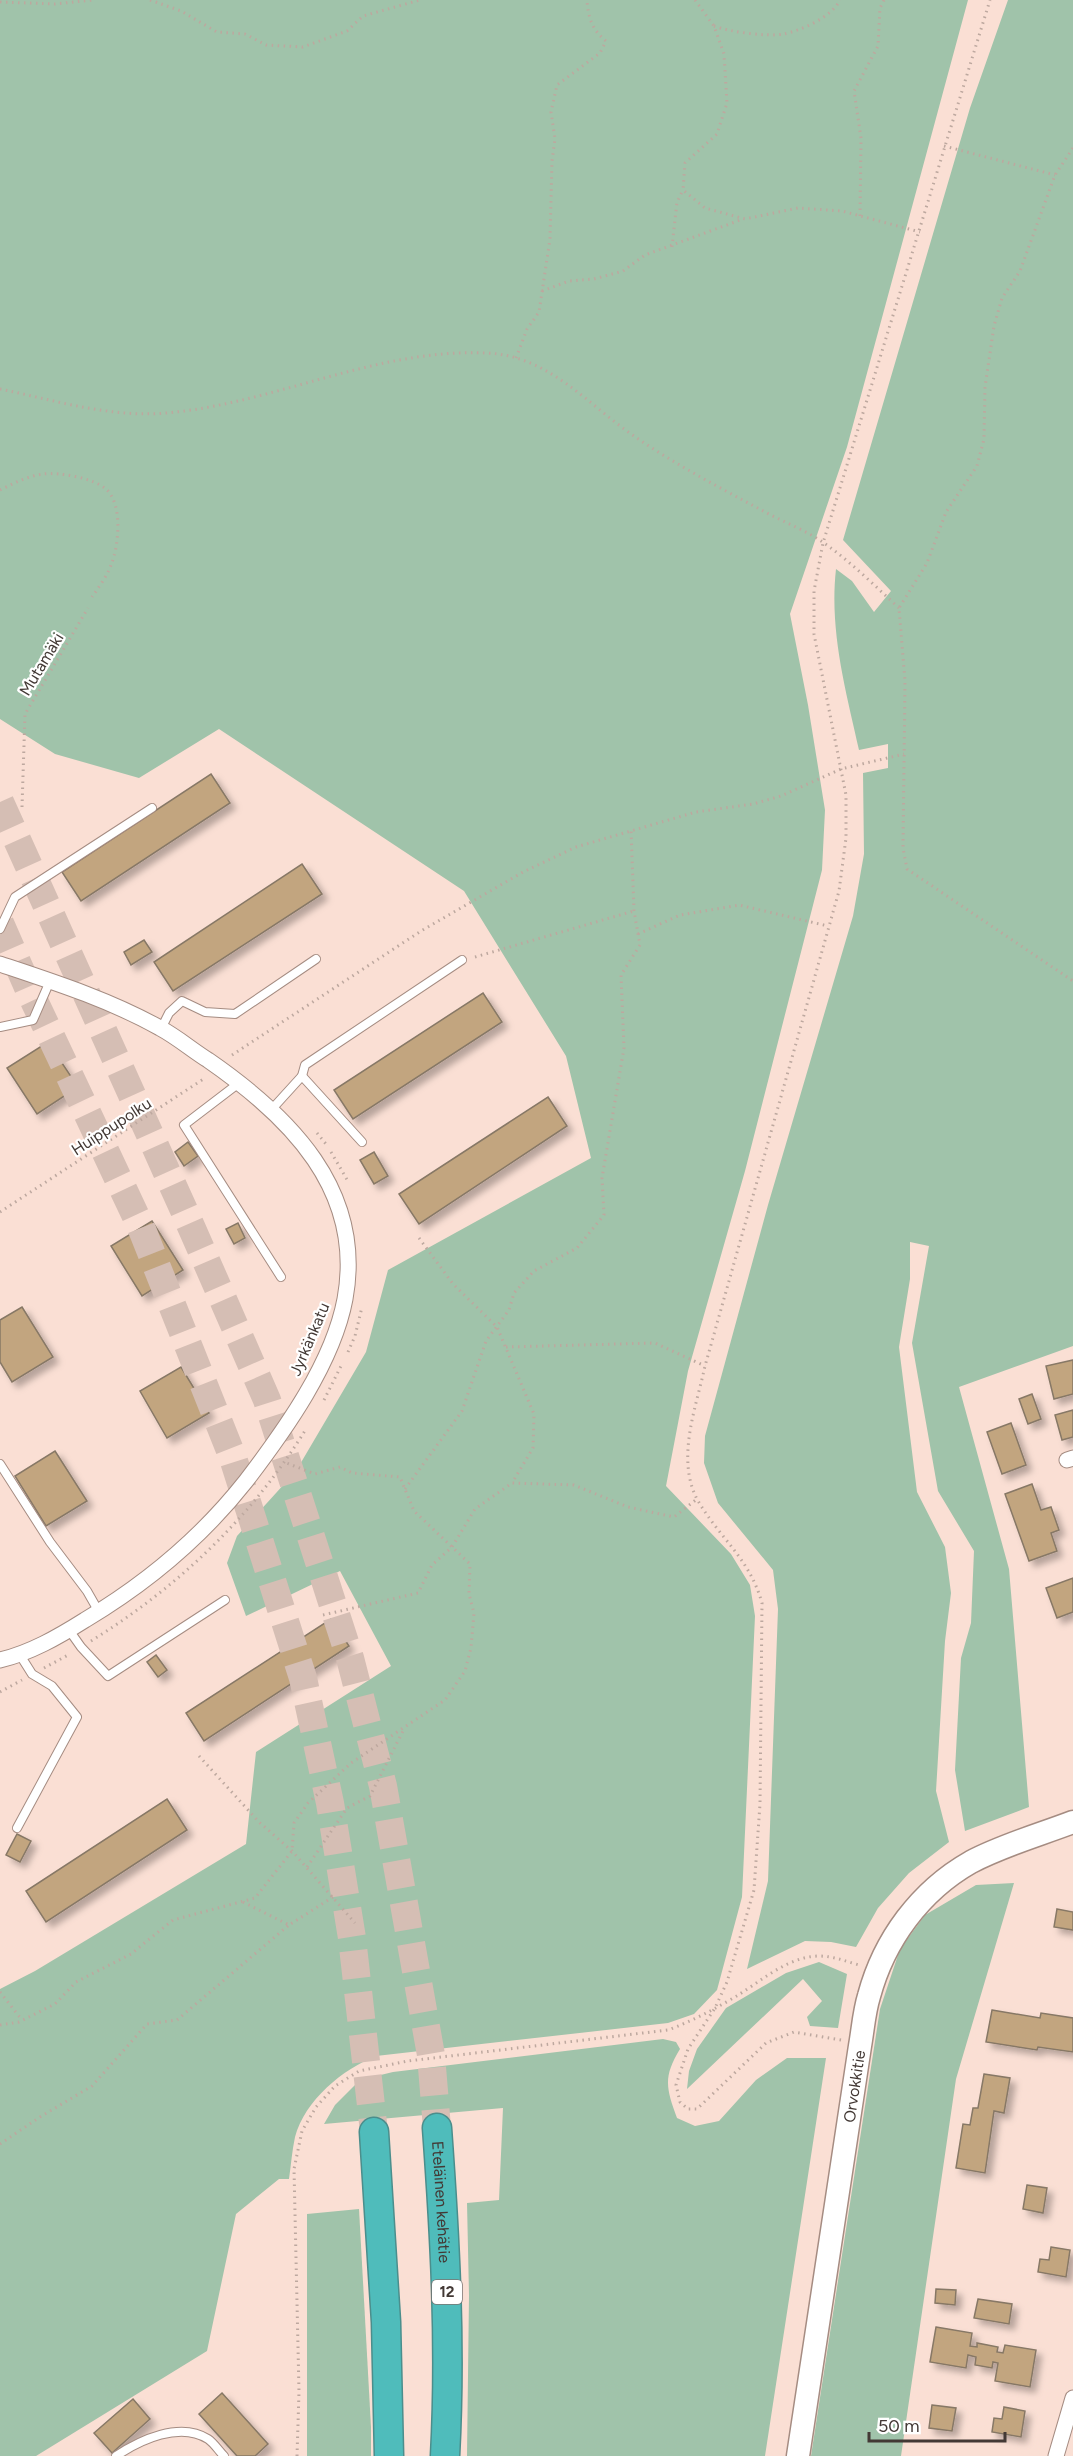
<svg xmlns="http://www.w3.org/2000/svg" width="1073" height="2456" viewBox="0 0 1073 2456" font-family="Figtree,sans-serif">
  <defs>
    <filter id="shadow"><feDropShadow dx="5.5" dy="5.5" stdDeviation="3" flood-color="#0004"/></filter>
  </defs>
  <rect width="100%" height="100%" fill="#fadfd4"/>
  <g fill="#a0c3aa">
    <path d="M 0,0 L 968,0 L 847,447 L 790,614 L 808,705 L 825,810 L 822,870 L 745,1171 L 688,1371 L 666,1486 L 731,1554 L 750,1585 L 755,1616 L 742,1897 L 717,1990 L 694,2014 L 668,2023 L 376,2056 C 343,2069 305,2100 295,2137 C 292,2151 291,2165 289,2179 L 279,2179 L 236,2214 L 207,2351 L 36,2456 L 0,2456 L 0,1989 L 35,1971 L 246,1844 L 256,1752 L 391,1666 L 340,1571 L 246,1616 L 227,1563 L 237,1536 L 296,1471 L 366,1352 L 388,1270 L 591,1158 L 566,1056 L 464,891 L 219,729 L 139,778 L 55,754 L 0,719 Z"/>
    <path d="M 1008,0 L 1073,0 L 1073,1346 L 959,1387 L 1009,1569 L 1029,1807 L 965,1831 L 955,1770 L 961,1658 L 971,1623 L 974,1551 L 938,1491 L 912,1343 L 929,1246 L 910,1242 L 910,1279 L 899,1347 L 917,1492 L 945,1547 L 951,1593 L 945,1641 L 936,1791 L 949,1842 L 909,1873 L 878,1908 L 856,1947 L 831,1942 L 805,1941 L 747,1969 L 768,1881 L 778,1609 L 773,1570 L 718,1503 L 704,1463 L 705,1436 L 768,1205 L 853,916 L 864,854 L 863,773 L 888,768 L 888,744 L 859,750 C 846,691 829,631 836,569 L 852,581 L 874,612 L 891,591 L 843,540 L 970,108 Z"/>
    <polygon points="1014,1883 956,2079 901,2456 811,2456 880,2009 900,1949 925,1915 976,1885"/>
    <polygon points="819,1962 847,1974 838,2028 810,2026 807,2017 822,2001 803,1979 687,2089 689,2071 697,2049 726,2008 786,1973"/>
    <path d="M 663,2039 L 676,2042 L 680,2049 C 663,2077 666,2088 677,2118 L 695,2126 L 719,2121 L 756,2080 L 787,2058 L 826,2058 L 765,2456 L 467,2456 L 469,2295 L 467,2203 L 499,2200 L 503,2108 L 324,2124 L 335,2105 L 360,2080 L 393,2072 Z"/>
    <polygon points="359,2209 371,2427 371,2456 307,2456 307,2214"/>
  </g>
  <g fill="#c2a57f" stroke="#877866" stroke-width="1.5" filter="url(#shadow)">
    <polygon points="211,774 230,803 81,901 62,872"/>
    <polygon points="302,864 322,894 173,991 154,962"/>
    <polygon points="144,940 152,952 131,965 124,952"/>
    <polygon points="483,993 502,1022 353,1119 334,1090"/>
    <polygon points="48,1042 78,1087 37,1114 7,1068"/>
    <polygon points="548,1097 567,1126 419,1224 399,1194"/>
    <polygon points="188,1142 198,1156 184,1166 175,1152"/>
    <polygon points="374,1152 388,1176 374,1184 360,1160"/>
    <polygon points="152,1221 183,1270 142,1296 111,1246"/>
    <polygon points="238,1223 245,1238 234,1244 226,1229"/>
    <polygon points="22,1307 53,1357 12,1382 0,1362 0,1320"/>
    <polygon points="1073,1360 1073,1394 1054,1399 1046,1366"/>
    <polygon points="181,1367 209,1413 167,1438 140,1391"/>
    <polygon points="1032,1394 1041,1419 1028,1424 1019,1399"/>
    <polygon points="1073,1410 1073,1437 1062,1440 1055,1415"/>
    <polygon points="1011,1423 1026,1465 1002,1474 987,1432"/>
    <polygon points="55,1451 87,1501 46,1526 15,1476"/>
    <polygon points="1032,1484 1041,1510 1051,1507 1059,1530 1051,1533 1057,1551 1029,1561 1005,1494"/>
    <polygon points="1073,1578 1073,1612 1057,1618 1046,1588"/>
    <polygon points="331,1619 349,1646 204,1741 186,1713"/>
    <polygon points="156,1655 167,1670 158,1677 147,1662"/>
    <polygon points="167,1799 187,1830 46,1922 26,1891"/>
    <polygon points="17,1834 31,1841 20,1862 6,1855"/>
    <polygon points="1057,1909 1073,1912 1073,1930 1054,1927"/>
    <polygon points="992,2010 1040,2018 1041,2013 1073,2018 1073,2052 1038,2047 1037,2050 986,2042"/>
    <polygon points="984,2074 1010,2078 1004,2113 994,2111 985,2173 956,2168 963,2124 970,2125 973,2108 978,2108"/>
    <polygon points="1027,2185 1047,2188 1043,2213 1023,2209"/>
    <polygon points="1051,2247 1070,2250 1066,2277 1038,2272 1040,2259 1049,2260"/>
    <polygon points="936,2289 956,2290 955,2305 935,2303"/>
    <polygon points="978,2299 1012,2304 1009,2324 974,2318"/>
    <polygon points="936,2327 972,2333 970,2346 977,2347 977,2343 998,2347 997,2352 1003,2353 1005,2345 1036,2350 1030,2387 995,2381 998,2363 993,2362 992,2368 975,2365 976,2357 968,2355 966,2368 930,2362"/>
    <polygon points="222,2393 268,2444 255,2456 237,2456 199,2414"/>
    <polygon points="133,2399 150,2419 112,2453 94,2433"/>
    <polygon points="932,2405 956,2408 952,2431 929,2428"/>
    <polygon points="1004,2407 1025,2411 1021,2437 992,2432 994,2418 1002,2419"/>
  </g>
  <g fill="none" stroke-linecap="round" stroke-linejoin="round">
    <g stroke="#d5beb4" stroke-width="28" stroke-dasharray="28 14" stroke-linecap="butt">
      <polyline points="0,802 183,1208 267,1400 350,1658 383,1786 431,2055 437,2128"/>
      <polyline points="0,923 30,992 141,1227 233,1458 303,1678 330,1803 352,1938 374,2132"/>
    </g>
    <defs>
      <g id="lane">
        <polyline points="0,929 15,897 152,808"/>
        <polyline points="0,1027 33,1020 50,981"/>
        <polyline points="161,1029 169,1013 182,1001 205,1012 235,1014 316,959"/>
        <polyline points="302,1076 362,1142"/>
        <polyline points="239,1083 184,1125 281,1277"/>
        <polyline points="272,1109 302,1076 305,1065 462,960"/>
        <polyline points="0,1464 50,1542 87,1591 99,1612"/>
        <polyline points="69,1630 81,1647 108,1676 225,1600"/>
        <polyline points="17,1828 77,1717 52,1686 32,1674 20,1655"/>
        <path d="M 116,2456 C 140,2440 180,2421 208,2439 C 214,2443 219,2451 224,2456"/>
      </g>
      <g id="street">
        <path d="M 0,964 C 54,982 110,1000 160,1028 C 177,1037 192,1050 208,1060 C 289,1116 365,1190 345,1299 C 333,1363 285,1430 246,1481 C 201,1538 147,1583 85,1620 C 58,1637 30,1653 0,1660"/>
        <polyline points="1067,1460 1073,1458"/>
        <polyline points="1056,2456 1073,2398"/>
      </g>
      <g id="secondary">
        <path id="s1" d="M 798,2456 L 860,2046 C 863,2029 864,2012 869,1996 C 884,1940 920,1891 971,1862 C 1003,1845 1039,1835 1073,1822"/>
      </g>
      <g id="highway">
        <path id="s2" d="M 437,2128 C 445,2238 451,2346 445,2456"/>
        <polyline points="374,2132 386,2322 389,2456"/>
      </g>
    </defs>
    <use href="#lane" stroke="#a58c82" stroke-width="10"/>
    <use href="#street" stroke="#a58c82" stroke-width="17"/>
    <use href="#secondary" stroke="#a58c82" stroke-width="25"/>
    <use href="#highway" stroke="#4b8e8c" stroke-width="31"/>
    <g stroke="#bda89f" stroke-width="3" stroke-dasharray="1.5 4.5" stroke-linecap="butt">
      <polyline points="150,0 181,11 217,32 245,34 266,45 303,47 347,31 363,16 420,0"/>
      <polyline points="695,0 714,26 724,54 727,103 717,134 685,163 683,190 705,208 745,219 798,208 842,211 920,232"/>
      <polyline points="0,2 55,4 93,0"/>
      <path d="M 714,26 C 730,32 767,37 784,34 C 802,30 832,17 840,0"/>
      <polyline points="944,146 1055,175"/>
      <polyline points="1073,148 1055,175 1020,271 1002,298 994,326 985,387 984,439 977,466 946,512 927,563 899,608 905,681 903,848 907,869 1073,981"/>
      <polyline points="860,216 861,138 854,91 878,46 880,8 884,0"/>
      <polyline points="672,247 677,202 683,190"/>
      <polyline points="542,291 569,281 594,279 623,271 645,255 743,219"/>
      <path d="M 516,358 L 527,329 L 539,312 L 550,239 L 552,161 L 555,139 L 551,112 L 557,85 L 600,53 L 606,41 C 592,30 588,17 587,0"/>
      <path d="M 0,389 C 54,400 110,418 166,413 C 273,404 377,348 486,353 C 548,355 587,404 634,436 C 676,465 722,489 767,513 C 786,523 807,531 824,543 C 851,562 875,586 899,608"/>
      <path d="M 0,490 C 14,483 28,476 43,474 C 60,472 93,478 106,489 C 123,504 119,546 111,565 C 107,576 99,587 92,597"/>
      <polyline points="22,807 25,714 88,608"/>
      <polyline points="638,934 680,915 739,905 828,926"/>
      <polyline points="475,957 634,911"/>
      <polyline points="232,1055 421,931 523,872 576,847 696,812 753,804 781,796 841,769 904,754"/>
      <polyline points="317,1133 326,1144"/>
      <polyline points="331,1152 349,1183"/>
      <polyline points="0,1212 205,1078"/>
      <polyline points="419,1238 453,1284 497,1327 534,1414 533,1448 512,1483"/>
      <polyline points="506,1347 655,1343 705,1366"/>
      <polyline points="348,1352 355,1336 362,1307"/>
      <polyline points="324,1400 341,1366"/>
      <polyline points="405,1489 462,1411 486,1341 509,1310 514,1293 534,1271 577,1248 604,1215 602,1178 624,1048 621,975 640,945 634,911 631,829"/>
      <polyline points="323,1615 418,1593 432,1565 452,1547 475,1509 512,1483 574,1485 628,1507 674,1517 697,1499"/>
      <path d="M 91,1641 C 178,1587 252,1517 306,1429"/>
      <polyline points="44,1668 70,1654"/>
      <polyline points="0,1692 22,1680"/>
      <polyline points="199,1756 259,1822 292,1851 355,1923"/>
      <polyline points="307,1867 347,1808 370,1796 404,1729"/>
      <polyline points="243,1902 289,1925 333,1897"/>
      <polyline points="0,1992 22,2020"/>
      <polyline points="0,2025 19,2022 55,2004 76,1982 131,1954 173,1920 255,1898 292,1851 294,1823 308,1803 351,1763 445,1700 465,1671 471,1648 474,1613 469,1594 470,1564 414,1511 400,1477 352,1473 340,1467 315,1474 284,1462"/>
      <path d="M 841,2040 L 794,2032 L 766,2043 L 697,2109 L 688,2109 L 680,2102 L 676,2085 L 688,2049 L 715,2008 L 727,1982 L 754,1890 L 760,1804 L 762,1603 C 749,1557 719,1538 697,1499 C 676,1458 696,1408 705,1366 L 839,891 L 846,838 L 846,795 L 814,634 L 814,591 L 823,543 L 990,0"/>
      <polyline points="0,2144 40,2117 92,2086 147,2024 177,2020 289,1925"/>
      <path d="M 297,2456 L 299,2392 L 294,2169 L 302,2131 L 316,2107 L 335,2086 L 359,2071 L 408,2061 L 668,2030 C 692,2021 713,2010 735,1997 C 760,1982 787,1957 818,1956 C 833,1956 845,1961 859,1965"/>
    </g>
    <use href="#lane" stroke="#fff" stroke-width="8"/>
    <use href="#street" stroke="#fff" stroke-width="15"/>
    <use href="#secondary" stroke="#fff" stroke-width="22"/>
    <use href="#highway" stroke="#4fbcbb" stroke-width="28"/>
  </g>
  <g text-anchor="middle" stroke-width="4.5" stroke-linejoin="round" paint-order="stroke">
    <rect fill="#fff" stroke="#7b7472" stroke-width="1.5" x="432" y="2280" width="30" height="24" rx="4.5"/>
    <g font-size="15" font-weight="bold" fill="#433935">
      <text x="447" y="2297">12</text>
    </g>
    <g font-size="16" fill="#433935" stroke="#fff">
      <text transform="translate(41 664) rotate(-59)" y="6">Mutamäki</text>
      <text transform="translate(111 1126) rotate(-33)" y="6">Huippupolku</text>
      <text transform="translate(309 1339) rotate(-67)" y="6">Jyrkänkatu</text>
      <text dy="6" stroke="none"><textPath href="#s1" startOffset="374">Orvokkitie</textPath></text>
      <text dy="6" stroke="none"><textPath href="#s2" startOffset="74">Eteläinen kehätie</textPath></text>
    </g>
  </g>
  <path d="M869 2432v9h136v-9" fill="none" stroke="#433935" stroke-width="3"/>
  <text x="878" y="2432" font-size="18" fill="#433935" stroke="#ffffff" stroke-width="4.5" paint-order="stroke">50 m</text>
</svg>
